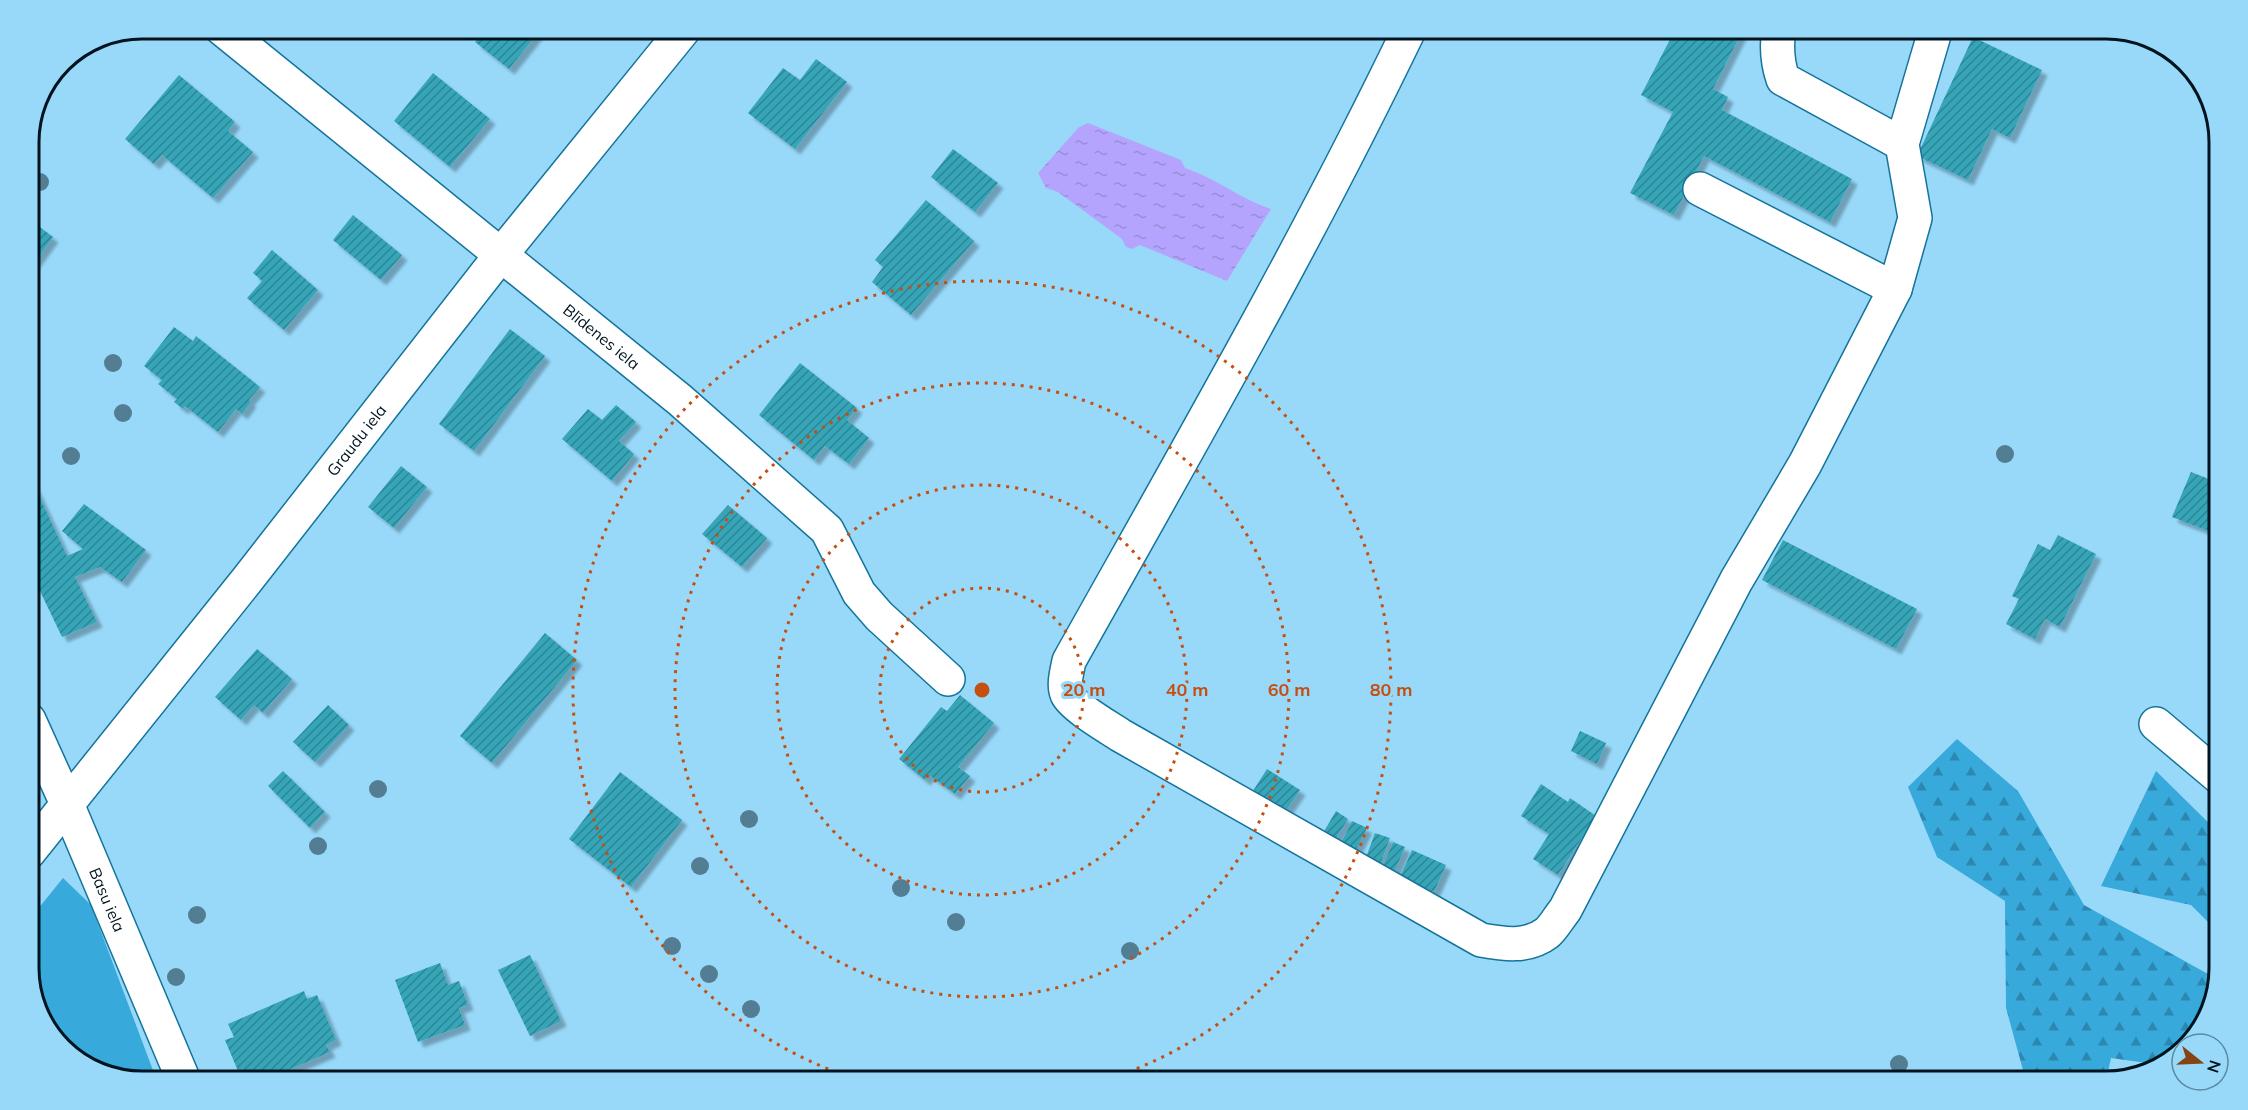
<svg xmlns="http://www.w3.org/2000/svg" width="2248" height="1110" viewBox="0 0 2248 1110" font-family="Mulish,sans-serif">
  <defs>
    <pattern id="forest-firs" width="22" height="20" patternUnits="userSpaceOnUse" patternTransform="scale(1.5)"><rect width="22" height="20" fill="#37a9db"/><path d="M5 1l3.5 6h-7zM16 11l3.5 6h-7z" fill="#2c88b1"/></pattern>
    <pattern id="water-ripples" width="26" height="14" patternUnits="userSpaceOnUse" patternTransform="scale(1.5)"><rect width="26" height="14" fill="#b4a4fe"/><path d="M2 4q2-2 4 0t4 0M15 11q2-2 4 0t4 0" fill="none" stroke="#998cd9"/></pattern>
    <pattern id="building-hatch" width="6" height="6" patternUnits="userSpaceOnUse" patternTransform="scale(1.5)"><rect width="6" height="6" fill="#36a5b7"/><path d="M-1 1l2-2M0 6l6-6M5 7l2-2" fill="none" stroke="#2b8594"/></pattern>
    <filter id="shadow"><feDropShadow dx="5.5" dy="5.5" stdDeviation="1.5" flood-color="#0004"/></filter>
  </defs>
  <rect width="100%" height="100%" fill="#98d9fa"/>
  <polygon fill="#37a9db" points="63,878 91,905 157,1081 142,1081 92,1070 48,1031 29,976 29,920"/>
  <g fill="url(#forest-firs)">
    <polygon points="1957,739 2018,791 2084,905 2217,979 2208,1018 2185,1044 2182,1044 2182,1047 2169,1063 2161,1065 2111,1058 2106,1081 2026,1081 2006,1008 2005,901 1937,857 1908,787"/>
    <polygon points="2156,771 2219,833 2219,933 2191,905 2101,886"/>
  </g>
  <path fill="url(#water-ripples)" d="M 1088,123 L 1181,160 L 1185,168 C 1216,178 1240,199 1271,209 L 1227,281 L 1140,245 L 1132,249 L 1126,247 L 1122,239 L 1058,192 L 1046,188 L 1038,173 L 1079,127 Z"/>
  <g fill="url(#building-hatch)" filter="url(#shadow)">
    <polygon points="487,28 542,28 509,69 475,42"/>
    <polygon points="1676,28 1744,28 1713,89 1728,97 1722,110 1852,179 1830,222 1704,156 1674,215 1630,193 1673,112 1641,95"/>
    <polygon points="1973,37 2042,70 2010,138 1992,129 1968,180 1917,156"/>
    <polygon points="816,59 847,82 795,149 748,113 783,68 800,80"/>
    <polygon points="433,73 490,119 450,167 394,121"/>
    <polygon points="179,75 235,122 228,131 253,152 213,198 162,155 154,164 125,139"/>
    <polygon points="953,149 998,183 975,212 931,177"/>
    <polygon points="926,200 974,241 911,315 872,282 883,267 875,260"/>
    <polygon points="353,215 402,255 381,280 333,240"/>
    <polygon points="29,219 53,237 29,270"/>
    <polygon points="272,250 318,290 284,330 247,298 262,281 253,273"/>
    <polygon points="174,327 193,341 196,336 260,387 249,400 251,402 242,414 236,409 218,432 185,406 183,409 174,402 177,399 158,384 162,380 144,366"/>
    <polygon points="510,329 545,356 474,451 439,424"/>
    <polygon points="800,363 857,408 847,420 869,438 849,464 825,446 814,460 759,415"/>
    <polygon points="616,405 636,422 619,441 634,454 612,481 562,439 588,409 602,420"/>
    <polygon points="401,466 427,487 394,528 368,507"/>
    <polygon points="2191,472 2219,483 2219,535 2172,517"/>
    <polygon points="32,481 67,556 83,549 62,531 84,504 146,550 122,582 100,567 75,577 97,622 62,637 29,568 29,483"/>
    <polygon points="728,505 767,538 742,567 702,534"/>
    <polygon points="2058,535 2096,554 2060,627 2045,619 2035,639 2006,624 2019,599 2012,596 2038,544 2050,550"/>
    <polygon points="1783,540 1917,609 1896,649 1762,580"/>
    <polygon points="545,633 577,660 492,763 460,736"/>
    <polygon points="257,649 292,679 263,713 254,705 241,720 215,697"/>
    <polygon points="960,695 994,723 958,767 970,776 955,794 929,775 925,780 899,759 941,707 947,711"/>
    <polygon points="328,705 349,725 315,762 293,742"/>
    <polygon points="1580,731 1606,743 1597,764 1571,751"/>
    <polygon points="1267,769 1300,790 1283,815 1251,794"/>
    <polygon points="283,771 325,812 310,828 268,786"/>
    <polygon points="620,772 682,820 631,887 569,839"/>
    <polygon points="1541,784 1568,802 1570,798 1596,816 1558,875 1533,859 1549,834 1521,816"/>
    <polygon points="1336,811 1348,819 1335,840 1323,833"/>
    <polygon points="1352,821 1367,828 1355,852 1340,845"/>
    <polygon points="1375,833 1390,838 1380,865 1365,860"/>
    <polygon points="1393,842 1405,847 1394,873 1382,868"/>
    <polygon points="1412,850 1446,865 1434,892 1400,877"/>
    <polygon points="530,955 561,1021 530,1036 498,970"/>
    <polygon points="440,963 448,985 459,981 468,1005 459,1008 465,1025 418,1042 395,980"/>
    <polygon points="304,991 307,999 317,995 336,1040 326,1045 330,1052 263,1081 249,1081 243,1069 238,1071 225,1040 234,1037 228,1024"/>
  </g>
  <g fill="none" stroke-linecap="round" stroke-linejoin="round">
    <defs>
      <g id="minor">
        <path id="s1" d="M 221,28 L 680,400 L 827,530 L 859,593 L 879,616 L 948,679"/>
        <path d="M 1410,28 C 1306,244 1186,452 1069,661 C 1067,671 1063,685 1067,694 C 1072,706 1108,727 1120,735 L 1481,940 C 1504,944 1527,948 1547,933 C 1554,927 1559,917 1565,910 L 1736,581 L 1805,464 L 1895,289 L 1915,218 L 1902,144 L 1936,28"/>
        <path d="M 1779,28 C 1776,47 1777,62 1783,79 L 1902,144"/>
        <polyline points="1700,189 1895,289"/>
        <path id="s2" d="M 29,720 L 67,804 L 184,1081"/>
        <polyline points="2156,724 2219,777"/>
      </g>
      <g id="major">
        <path id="s3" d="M 29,852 L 247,580 L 500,256 L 685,28"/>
      </g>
    </defs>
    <use href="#minor" stroke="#14749a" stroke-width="36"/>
    <use href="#major" stroke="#14749a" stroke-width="36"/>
    <use href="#minor" stroke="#fff" stroke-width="33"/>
    <use href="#major" stroke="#fff" stroke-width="33"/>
  </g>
  <g fill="#537d93">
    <circle cx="40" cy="182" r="9"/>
    <circle cx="113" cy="363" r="9"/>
    <circle cx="123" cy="413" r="9"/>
    <circle cx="2005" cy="454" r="9"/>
    <circle cx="71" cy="456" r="9"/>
    <circle cx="378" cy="789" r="9"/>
    <circle cx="749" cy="819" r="9"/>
    <circle cx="318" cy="846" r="9"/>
    <circle cx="700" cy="866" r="9"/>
    <circle cx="901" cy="888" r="9"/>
    <circle cx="197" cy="915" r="9"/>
    <circle cx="956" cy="922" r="9"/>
    <circle cx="672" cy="946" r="9"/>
    <circle cx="1130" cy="951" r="9"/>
    <circle cx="709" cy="974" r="9"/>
    <circle cx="176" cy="977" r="9"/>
    <circle cx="751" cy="1009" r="9"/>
    <circle cx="1899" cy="1064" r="9"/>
  </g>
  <g fill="none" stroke="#c54f0f" stroke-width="3" stroke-dasharray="3 6">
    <circle cx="982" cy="690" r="102"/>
    <circle cx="982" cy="690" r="205"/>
    <circle cx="982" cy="690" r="307"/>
    <path d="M862 1081A409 409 0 1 1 1102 1081"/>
  </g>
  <g text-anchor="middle" stroke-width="6" stroke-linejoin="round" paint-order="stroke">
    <g font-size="16" fill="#00141f" stroke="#98d9fa">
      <text dy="6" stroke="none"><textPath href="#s1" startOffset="490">Blīdenes iela</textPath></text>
      <text dy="6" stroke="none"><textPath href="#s3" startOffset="526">Graudu iela</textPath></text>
      <text dy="6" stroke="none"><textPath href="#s2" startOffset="196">Basu iela</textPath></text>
    </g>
  </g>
  <path d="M0 0H2248V1110H0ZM142 39H2106A103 103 0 0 1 2209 142V968A103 103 0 0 1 2106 1071H142A103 103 0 0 1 39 968V142A103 103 0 0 1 142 39Z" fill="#98d9fa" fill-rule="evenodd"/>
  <path fill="none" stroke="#00141f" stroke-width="3" d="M142 39H2106A103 103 0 0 1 2209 142V968A103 103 0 0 1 2106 1071H142A103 103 0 0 1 39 968V142A103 103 0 0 1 142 39Z"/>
  <circle cx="982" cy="690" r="9" fill="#c54f0f" stroke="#98d9fa" stroke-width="3"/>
  <g font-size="18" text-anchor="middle" font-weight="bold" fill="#c54f0f" stroke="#98d9fa" stroke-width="6" stroke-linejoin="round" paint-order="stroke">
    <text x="1084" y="696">20 m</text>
    <text x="1187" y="696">40 m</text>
    <text x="1289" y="696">60 m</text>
    <text x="1391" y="696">80 m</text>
  </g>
  <g transform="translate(2200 1062) rotate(108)"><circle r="28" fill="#98d9fa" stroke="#5b8aa2" stroke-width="1.5"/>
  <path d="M0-4.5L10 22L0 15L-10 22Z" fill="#864414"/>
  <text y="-9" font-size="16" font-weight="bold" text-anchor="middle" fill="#00141f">N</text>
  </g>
</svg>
